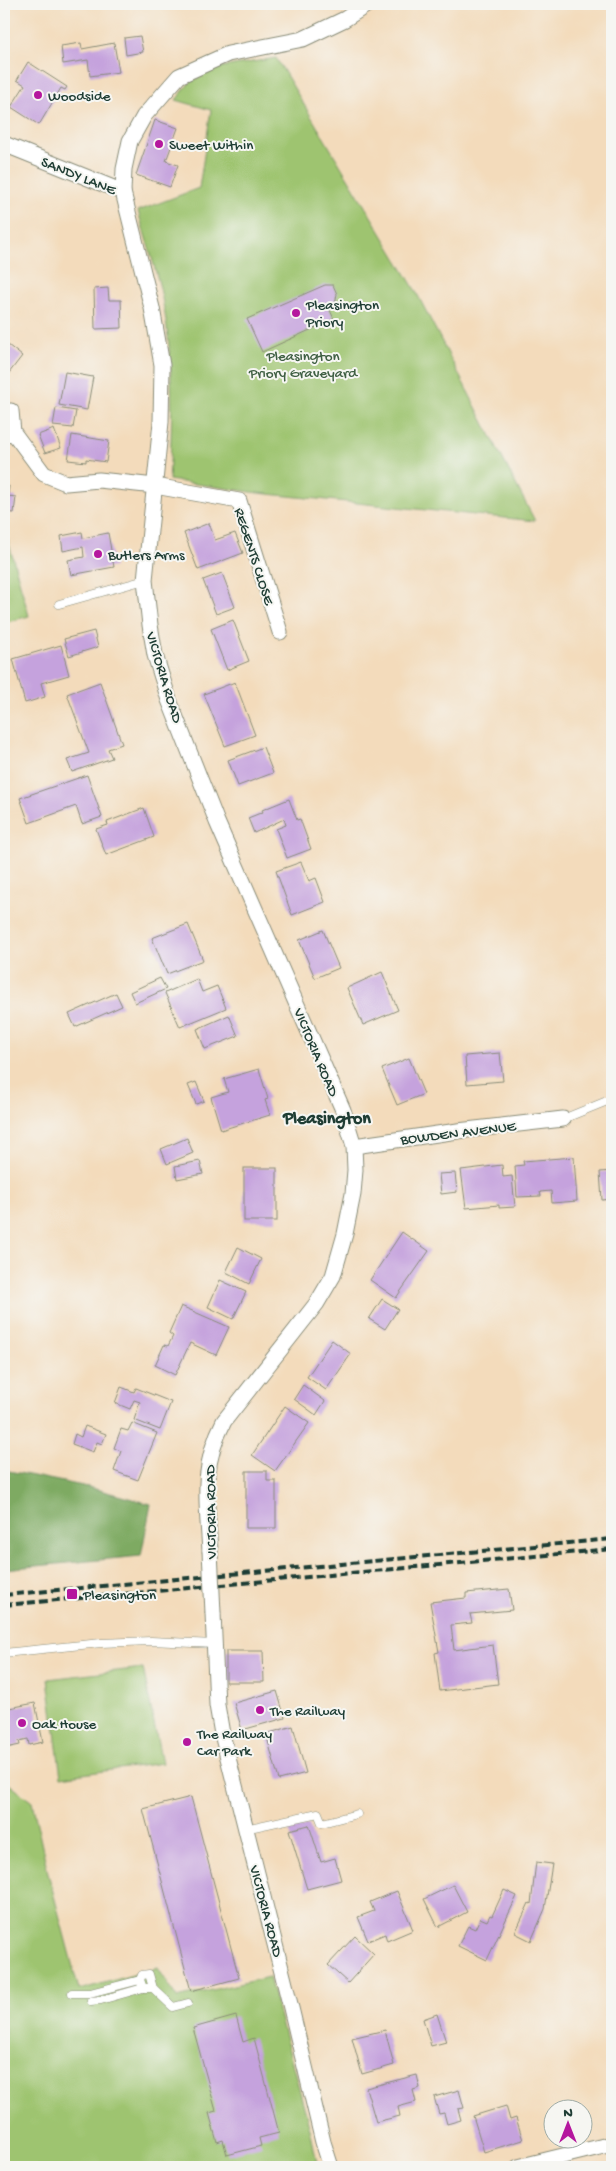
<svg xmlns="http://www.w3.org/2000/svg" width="616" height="2171" viewBox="0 0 616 2171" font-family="'Gochi Hand',sans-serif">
  <rect width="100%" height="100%" fill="#f6f6f2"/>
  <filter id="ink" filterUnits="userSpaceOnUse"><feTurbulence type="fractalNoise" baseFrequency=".02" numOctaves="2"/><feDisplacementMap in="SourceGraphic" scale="10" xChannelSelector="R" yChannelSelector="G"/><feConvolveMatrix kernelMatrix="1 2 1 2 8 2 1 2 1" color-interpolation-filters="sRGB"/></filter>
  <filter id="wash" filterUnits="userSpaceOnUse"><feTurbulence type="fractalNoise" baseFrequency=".0096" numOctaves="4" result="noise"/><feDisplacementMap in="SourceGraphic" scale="20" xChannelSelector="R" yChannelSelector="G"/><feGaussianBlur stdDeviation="1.12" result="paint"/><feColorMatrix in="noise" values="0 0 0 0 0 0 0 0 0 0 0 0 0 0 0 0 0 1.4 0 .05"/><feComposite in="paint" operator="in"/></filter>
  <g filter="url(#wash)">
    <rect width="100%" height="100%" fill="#f3dbbb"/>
    <g fill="#9ec46f" stroke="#5e8052">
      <path d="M 276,58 L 414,288 L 535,521 L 258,493 L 169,480 C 173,416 174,351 160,288 C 154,262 145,237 138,211 L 199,188 L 211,110 L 176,100 L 190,82 L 216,68 Z"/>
      <polygon points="7,537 29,616 4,623 4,538"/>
      <polygon points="143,1668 162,1763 61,1777 48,1679"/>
      <polygon points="4,1780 32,1802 48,1873 79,1990 158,1968 177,1998 269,1977 310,2129 318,2167 4,2167"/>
    </g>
    <polygon fill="#7eaa62" stroke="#4e744b" points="4,1470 88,1487 151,1504 141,1556 4,1569"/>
    <g id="blocks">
      <g fill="#c5a2dd">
        <polygon points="140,36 143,52 126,55 124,38"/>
        <polygon points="81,43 82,49 114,43 119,72 90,76 88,60 63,64 61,46"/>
        <polygon points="28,62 67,87 65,90 61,88 39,125 11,107 25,85 17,80"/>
        <polygon points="155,120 178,128 166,161 178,165 170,187 136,175"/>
        <polygon points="325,285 333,285 337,294 335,304 329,308 334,319 262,352 247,319"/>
        <polygon points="108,288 109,300 121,300 122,328 95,329 94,289"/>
        <polygon points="8,345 22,356 9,373 4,369 4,350"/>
        <polygon points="65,372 93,377 87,410 59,405"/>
        <polygon points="56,408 76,411 73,428 53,426"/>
        <polygon points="54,429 61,448 45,453 38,435"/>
        <polygon points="72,435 109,441 106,462 86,459 86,462 68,460"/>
        <polygon points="4,486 9,486 8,496 16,497 14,513 4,512"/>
        <polygon points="209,523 215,540 235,533 243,553 198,570 184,533"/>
        <polygon points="82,532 83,538 108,533 114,567 71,575 68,560 84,557 83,547 63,551 61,536"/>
        <polygon points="222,573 235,607 216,614 203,580"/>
        <polygon points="233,620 249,661 227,670 211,629"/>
        <polygon points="94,631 98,647 69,656 64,639"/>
        <polygon points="61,645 69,675 41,683 45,697 25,703 13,659"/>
        <polygon points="100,682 122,744 108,749 112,758 72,772 67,760 89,753 67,694"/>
        <polygon points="235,682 255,735 225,746 204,694"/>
        <polygon points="263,747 273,773 238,786 228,760"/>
        <polygon points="87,775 102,817 82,824 76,806 29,823 20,798"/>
        <polygon points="289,799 297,820 300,819 311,849 287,858 276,829 286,825 284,819 254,833 248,818 263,812 262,810"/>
        <polygon points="144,808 154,837 106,855 96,829 108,825 107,822"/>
        <polygon points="301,862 309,881 316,878 325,902 292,915 276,871"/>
        <polygon points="188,924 203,960 167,974 152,938"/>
        <polygon points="323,930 339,968 315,978 299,940"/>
        <polygon points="382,972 398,1010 363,1025 347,988"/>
        <polygon points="160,978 166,989 135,1003 130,992"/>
        <polygon points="197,979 202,992 217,986 226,1008 180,1027 165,993"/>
        <polygon points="116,993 122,1006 75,1027 69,1014"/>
        <polygon points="229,1015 238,1036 205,1049 197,1029"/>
        <polygon points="500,1053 503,1081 467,1084 465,1056"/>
        <polygon points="409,1058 424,1094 397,1105 382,1069"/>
        <polygon points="259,1069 268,1099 265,1100 270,1115 221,1130 211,1097 228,1092 224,1079"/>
        <polygon points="196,1082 204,1101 196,1104 188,1085"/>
        <polygon points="187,1138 193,1153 167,1164 161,1149"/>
        <polygon points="574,1157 577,1201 552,1203 551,1191 540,1192 541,1196 517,1197 515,1166 524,1165 523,1161"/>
        <polygon points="200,1161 203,1174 177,1179 175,1166"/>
        <polygon points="502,1165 503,1177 512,1176 515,1207 499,1208 499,1205 466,1208 461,1170"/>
        <rect x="244" y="1168" width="33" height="53"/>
        <polygon points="612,1171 612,1199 602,1200 600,1172"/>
        <polygon points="455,1173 457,1192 441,1194 439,1174"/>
        <polygon points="402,1232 429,1251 396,1298 370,1280"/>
        <polygon points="238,1247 261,1259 249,1284 226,1272"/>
        <polygon points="220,1280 246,1292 233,1319 208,1307"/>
        <polygon points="382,1299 398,1309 385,1329 369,1319"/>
        <polygon points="181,1306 229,1327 216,1355 190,1343 175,1375 155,1365 164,1345 168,1346 173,1336 169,1333"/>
        <polygon points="332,1340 351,1354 326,1390 307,1377"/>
        <polygon points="303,1385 325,1401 316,1415 294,1399"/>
        <polygon points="121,1387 134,1392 136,1388 171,1402 160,1430 134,1420 140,1402 134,1400 130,1409 115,1403"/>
        <polygon points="285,1406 309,1423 275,1471 252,1455"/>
        <polygon points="132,1423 157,1433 138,1480 114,1471 121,1451 114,1448 121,1429 128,1431"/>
        <polygon points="85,1426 106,1434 102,1444 97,1442 93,1452 72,1444 75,1434 81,1437"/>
        <polygon points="246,1471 267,1471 267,1481 276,1481 276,1528 246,1528"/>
        <polygon points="509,1589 512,1610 470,1614 472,1623 451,1625 454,1650 493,1645 498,1684 440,1691 435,1653 439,1652 430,1602 466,1598 466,1593"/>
        <polygon points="226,1651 263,1651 264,1682 226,1682"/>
        <polygon points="277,1691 285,1718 242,1730 234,1703"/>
        <polygon points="35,1703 43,1742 29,1745 28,1739 19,1741 20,1745 6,1748 4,1709"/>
        <polygon points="293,1726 306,1773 279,1780 266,1734"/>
        <polygon points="191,1797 239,1978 191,1991 143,1809"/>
        <polygon points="309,1825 321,1862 335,1858 341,1880 307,1889 289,1830"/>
        <polygon points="536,1862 552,1864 545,1909 531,1941 515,1933 529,1903 531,1904"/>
        <polygon points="453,1885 467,1912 438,1927 424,1899"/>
        <polygon points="504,1890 517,1896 487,1960 458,1946 468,1926 475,1929 480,1918 487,1921 490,1915 492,1916"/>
        <polygon points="397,1891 413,1930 387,1941 385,1934 368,1941 358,1917 374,1911 370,1902"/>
        <polygon points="355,1936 374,1954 348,1983 328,1965"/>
        <polygon points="437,2014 446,2042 431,2046 423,2019"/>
        <polygon points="236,2016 243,2042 254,2038 279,2133 259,2138 261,2146 227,2155 223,2140 217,2142 209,2113 216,2111 193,2028"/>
        <polygon points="385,2030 394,2065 362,2074 352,2038"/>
        <polygon points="417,2075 420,2088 413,2090 416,2102 398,2107 400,2116 376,2122 366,2088"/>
        <polygon points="459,2090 464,2108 458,2109 461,2120 447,2124 444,2113 439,2114 434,2097"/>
        <polygon points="506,2106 510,2120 516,2118 523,2140 484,2152 473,2116"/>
      </g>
    </g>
  </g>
  <g filter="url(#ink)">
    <use href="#blocks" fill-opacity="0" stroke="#898c78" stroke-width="1"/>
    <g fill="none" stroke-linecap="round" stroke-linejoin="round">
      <defs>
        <g id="lane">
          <polyline points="59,604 145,580"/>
          <polyline points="563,1119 612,1099"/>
          <polyline points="4,1653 101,1643 151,1641 214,1644"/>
          <polyline points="245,1829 318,1813 322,1823 357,1814"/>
          <polyline points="153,1988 143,1988 140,1980 142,1975 149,1974 153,1988 173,2007 188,2003"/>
          <polyline points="72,1993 90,1993 140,1980"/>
          <polyline points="91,2001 101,2000 143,1988"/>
        </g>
        <g id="street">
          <polyline points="4,144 123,192"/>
          <polyline points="11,411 13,432"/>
          <polyline points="4,435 13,432 44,474 66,483 99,480 155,486 239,501 280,632"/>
          <polyline points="354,1146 458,1131 563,1119"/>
          <path d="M 210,1551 C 207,1501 200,1467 224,1421 L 317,1303 L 333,1276 L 345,1234 L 353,1194 L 355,1170 L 354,1146 L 343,1110 L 217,822 L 169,700 L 155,655 L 150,625 L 145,580 L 161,422 L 162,365 L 152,308 L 123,192 L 124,169 L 130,141 L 144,116 L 179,76 L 228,54 L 303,39 L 345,19 L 368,4"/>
          <polyline points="213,1613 217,1705 222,1734 291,2008 323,2142 331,2167"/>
          <polyline points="518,2167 612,2144"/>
        </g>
      </defs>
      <use href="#lane" stroke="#898c78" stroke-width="9"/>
      <use href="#street" stroke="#898c78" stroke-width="17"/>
      <use href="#lane" stroke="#fff" stroke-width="8"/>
      <use href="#street" stroke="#fff" stroke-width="15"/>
      <g stroke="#1f3d34" stroke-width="4" stroke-dasharray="8 4" stroke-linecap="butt">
        <polyline points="4,1595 612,1539"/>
        <polyline points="4,1605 612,1549"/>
      </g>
      <defs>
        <polyline id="street-bridge" points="210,1551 213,1613"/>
      </defs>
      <use href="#street-bridge" stroke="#898c78" stroke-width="17" stroke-linecap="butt"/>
      <use href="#street-bridge" stroke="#fff" stroke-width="15"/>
    </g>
  </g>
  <g fill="#b5179e" stroke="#f6f6f2" stroke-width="2">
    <circle cx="38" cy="95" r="5"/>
    <circle cx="159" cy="144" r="5"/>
    <circle cx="296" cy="313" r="5"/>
    <circle cx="98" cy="554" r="5"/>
    <rect x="66" y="1588" width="12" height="12" rx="2.5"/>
    <circle cx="260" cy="1710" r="5"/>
    <circle cx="22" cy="1723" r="5"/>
    <circle cx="187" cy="1742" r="5"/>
  </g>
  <g text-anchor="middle" stroke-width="4" stroke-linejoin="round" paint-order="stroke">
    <g font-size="15" fill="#1f3d34" stroke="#f6f6f2" text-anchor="start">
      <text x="48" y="100">Woodside</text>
      <text x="169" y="149">Sweet Within</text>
      <text x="306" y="309">Pleasington<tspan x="306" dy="17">Priory</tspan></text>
      <text x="108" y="559">Butlers Arms</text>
      <text x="83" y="1599">Pleasington</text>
      <text x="270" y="1715">The Railway</text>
      <text x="32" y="1728">Oak House</text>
      <text x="197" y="1738">The Railway<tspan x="197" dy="17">Car Park</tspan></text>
    </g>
    <g font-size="15" fill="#1f3d34" stroke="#f6f6f2">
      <text transform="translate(79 175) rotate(22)" y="5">SANDY LANE</text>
      <text transform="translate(255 556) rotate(72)" y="5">REGENTS CLOSE</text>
      <text transform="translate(165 677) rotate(73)" y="5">VICTORIA ROAD</text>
      <text transform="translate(317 1052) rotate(67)" y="5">VICTORIA ROAD</text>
      <text transform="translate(458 1132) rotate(-7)" y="5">BOWDEN AVENUE</text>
      <text transform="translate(210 1512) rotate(-91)" y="5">VICTORIA ROAD</text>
      <text transform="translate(267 1911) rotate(75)" y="5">VICTORIA ROAD</text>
    </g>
    <g font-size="15" fill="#3f5f43" stroke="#f6f6f2">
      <text x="303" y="360">Pleasington<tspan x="303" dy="17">Priory Graveyard</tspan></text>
    </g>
    <g font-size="18" font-weight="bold" fill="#1f3d34" stroke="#f6f6f2">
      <text x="327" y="1123">Pleasington</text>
    </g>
  </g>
  <rect width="616" height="2171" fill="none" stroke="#f6f6f2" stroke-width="20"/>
  <g transform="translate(568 2124)"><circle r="24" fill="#f6f6f2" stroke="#a0aca6"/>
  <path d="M0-4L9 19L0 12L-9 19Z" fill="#b5179e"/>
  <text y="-8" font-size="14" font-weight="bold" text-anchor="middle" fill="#1f3d34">N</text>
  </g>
</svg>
